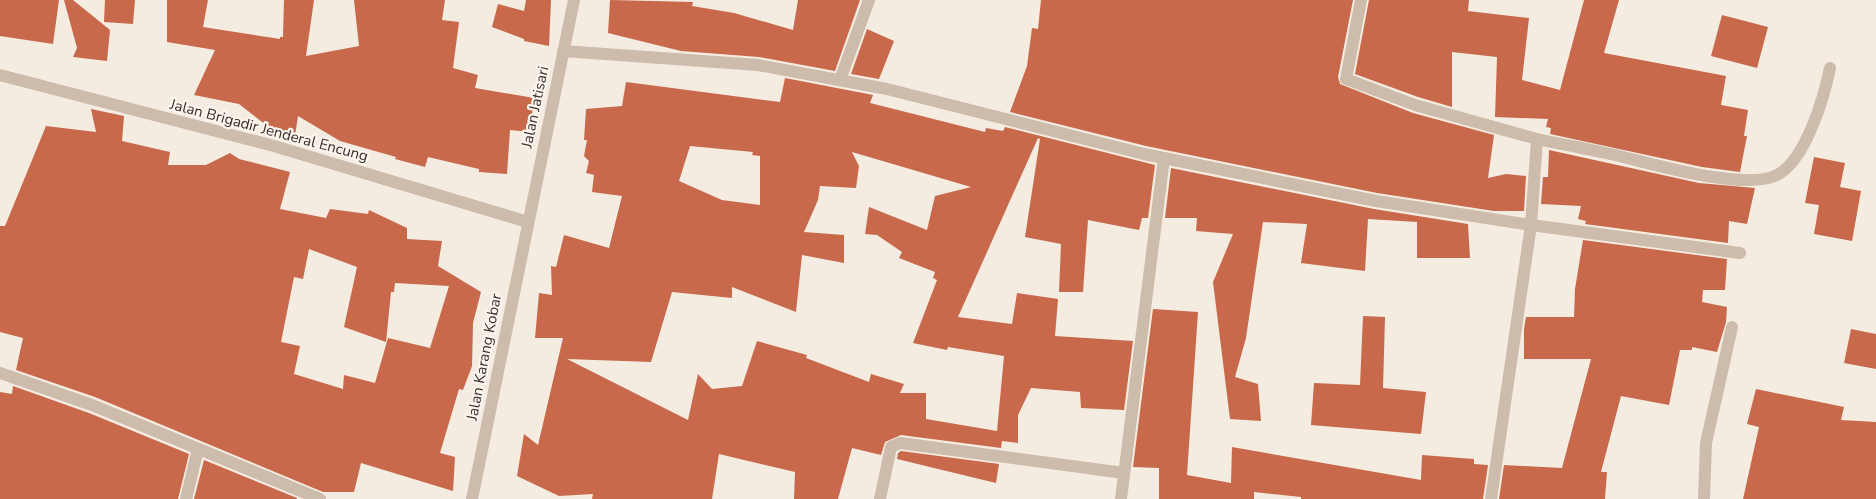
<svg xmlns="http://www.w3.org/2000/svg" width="1876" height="499" viewBox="0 0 1876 499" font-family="'Nunito Sans',sans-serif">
  <rect width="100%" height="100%" fill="#f4ebe1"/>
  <g fill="#c8694b" fill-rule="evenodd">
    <polygon points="0,0 59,0 53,44 0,36"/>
    <polygon points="64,0 73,0 110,30 107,61 73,57 77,48"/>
    <polygon points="105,0 135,0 133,24 104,22"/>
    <polygon points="167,0 208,0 203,27 280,39 280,37 283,37 284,0 314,0 306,56 359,46 354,0 445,0 442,20 459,22 453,68 478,75 475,88 534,98 530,132 510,130 507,174 479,172 479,169 428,157 425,167 395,159 396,157 340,141 298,116 294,143 288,142 239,104 194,95 215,50 167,42"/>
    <polygon points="526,0 551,0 549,46 524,41 524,39 492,27 498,4 524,11"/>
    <polygon points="610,0 693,2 692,6 734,13 793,30 798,0 860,0 835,71 759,57 681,51 608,33"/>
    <polygon points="1041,0 1353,0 1338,77 1340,84 1413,113 1494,135 1488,178 1506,174 1526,176 1524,211 1494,211 1377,193 1146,146 1010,112 1027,66 1032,28 1038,29"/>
    <polygon points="1369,0 1469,0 1468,11 1529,18 1522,80 1560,90 1584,0 1619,0 1604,53 1726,76 1721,105 1748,110 1744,136 1747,136 1740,172 1702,167 1550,134 1551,128 1546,127 1548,119 1495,117 1497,57 1452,52 1452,107 1418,97 1355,74"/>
    <polygon points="1722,15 1768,27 1757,68 1711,56"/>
    <polygon points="867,29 894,41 879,79 851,74"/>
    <path d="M 785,78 L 873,95 L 870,103 L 985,132 L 986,128 L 1003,131 L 1005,127 L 1155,165 L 1148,218 L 1142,218 L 1139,230 L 1088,220 L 1083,292 L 1059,292 L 1061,244 L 1025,237 L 1040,139 L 1038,138 L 958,317 L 1012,324 L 1017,293 L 1058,299 L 1055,336 L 1133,341 L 1124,410 L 1081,408 L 1080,392 L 1031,388 L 1018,415 L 1018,443 L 1002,441 L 1001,448 L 901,435 L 885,442 L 881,455 L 852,448 L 838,499 L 794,499 L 795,472 L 719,454 L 712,499 L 592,499 L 593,494 L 559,496 L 517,476 L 524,434 L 538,445 L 563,338 L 535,338 L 539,293 L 552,295 L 551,266 L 556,267 L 564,235 L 609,248 L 622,196 L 592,192 L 594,175 L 586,173 L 589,161 L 584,156 L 587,140 L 584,140 L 586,109 L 622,106 L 626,82 L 780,102 ZM 690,146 L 753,152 L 752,155 L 760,156 L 760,205 L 722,200 L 679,181 ZM 852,152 L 971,187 L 935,196 L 927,230 L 869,207 L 865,234 L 877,235 L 902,252 L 899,258 L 935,272 L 933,278 L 937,280 L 913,343 L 947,350 L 948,347 L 1004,356 L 997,431 L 926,419 L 926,393 L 900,393 L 904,384 L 871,374 L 869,382 L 806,358 L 807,355 L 757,341 L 742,386 L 712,389 L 698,374 L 688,420 L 567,359 L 651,362 L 672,292 L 732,298 L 732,287 L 796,312 L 802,255 L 844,263 L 844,235 L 804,232 L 818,200 L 820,186 L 856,188 L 859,166 Z"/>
    <path d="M 91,109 L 124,116 L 122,141 L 170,152 L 168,165 L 206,165 L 230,153 L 239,159 L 290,172 L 280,209 L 326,218 L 330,209 L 368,214 L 369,210 L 407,228 L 407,239 L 442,241 L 438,266 L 481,292 L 473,323 L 472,366 L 463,390 L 459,389 L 440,453 L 455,457 L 453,491 L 361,463 L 354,492 L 323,492 L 95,397 L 16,370 L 23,338 L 0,332 L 0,226 L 5,226 L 46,126 L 96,132 ZM 309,249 L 357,267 L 344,327 L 386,342 L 391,292 L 394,292 L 395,283 L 449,286 L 430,348 L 388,338 L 375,383 L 344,375 L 343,389 L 294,374 L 300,346 L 281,342 L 294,277 L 303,279 Z"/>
    <polygon points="1549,150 1699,183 1755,188 1747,224 1729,221 1728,243 1585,224 1586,221 1578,219 1581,206 1541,204 1543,177 1548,177"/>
    <polygon points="1814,157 1845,163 1840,187 1861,191 1852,241 1814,234 1819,205 1805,203"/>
    <polygon points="1171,168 1374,209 1468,224 1470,258 1417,258 1417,222 1368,219 1365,271 1301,263 1307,224 1263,222 1246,338 1235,377 1258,384 1261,421 1230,419 1213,282 1233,234 1196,231 1197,218 1165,218"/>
    <polygon points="1583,240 1727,259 1725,290 1703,290 1702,302 1727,307 1726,322 1717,352 1692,347 1692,350 1680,350 1669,405 1621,396 1601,472 1607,472 1605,499 1499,499 1504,465 1562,468 1591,359 1524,359 1524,329 1526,317 1574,317 1575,289"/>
    <polygon points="1153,309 1198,312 1187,475 1231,483 1232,447 1421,480 1422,455 1474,459 1474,464 1488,465 1483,499 1301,499 1301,497 1254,492 1254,499 1159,499 1159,468 1133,467"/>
    <polygon points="1363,316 1385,317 1383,388 1426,392 1421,434 1311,425 1314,383 1360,385"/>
    <polygon points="1851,329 1876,334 1876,369 1844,363"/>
    <polygon points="13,386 89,413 189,454 178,499 0,499 0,392 12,394"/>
    <polygon points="1756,389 1844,407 1841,420 1876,422 1876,499 1743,499 1759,427 1747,424"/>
    <polygon points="901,451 999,464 996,483 897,459 898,453"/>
    <polygon points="204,460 297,498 297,499 194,499"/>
  </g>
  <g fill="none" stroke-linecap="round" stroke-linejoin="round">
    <g stroke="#cdbbac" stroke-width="12">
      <polyline points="1361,0 1346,79 1415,105 1537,139 1531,225 1491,499"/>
      <polyline points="563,51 758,65 887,89 1144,154 1376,201 1531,225 1740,253"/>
      <polyline points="840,80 869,0"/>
      <path d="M 1537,139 C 1565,145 1594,150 1623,157 C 1657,165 1745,191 1777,175 C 1806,160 1824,97 1830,68"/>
      <polyline points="0,373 92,405 320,499"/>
      <polyline points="186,499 198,449"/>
      <polyline points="880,499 891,447 900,443 1124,473"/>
      <polyline points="1121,499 1164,158"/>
      <polyline points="1704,499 1706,443 1732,327"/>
    </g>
    <g stroke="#cdbbac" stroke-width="12">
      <polyline points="0,75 274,146 528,222"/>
      <polyline points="472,499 574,0"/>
    </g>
  </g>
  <g text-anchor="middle" stroke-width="4.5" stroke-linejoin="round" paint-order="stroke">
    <g font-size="15" fill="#3b302b" stroke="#fbf5ee">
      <text transform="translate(535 107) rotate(-78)" y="5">Jalan Jatisari</text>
      <text transform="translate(269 130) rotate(15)" y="5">Jalan Brigadir Jenderal Encung</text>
      <text transform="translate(484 357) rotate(-79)" y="5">Jalan Karang Kobar</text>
    </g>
  </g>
</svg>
